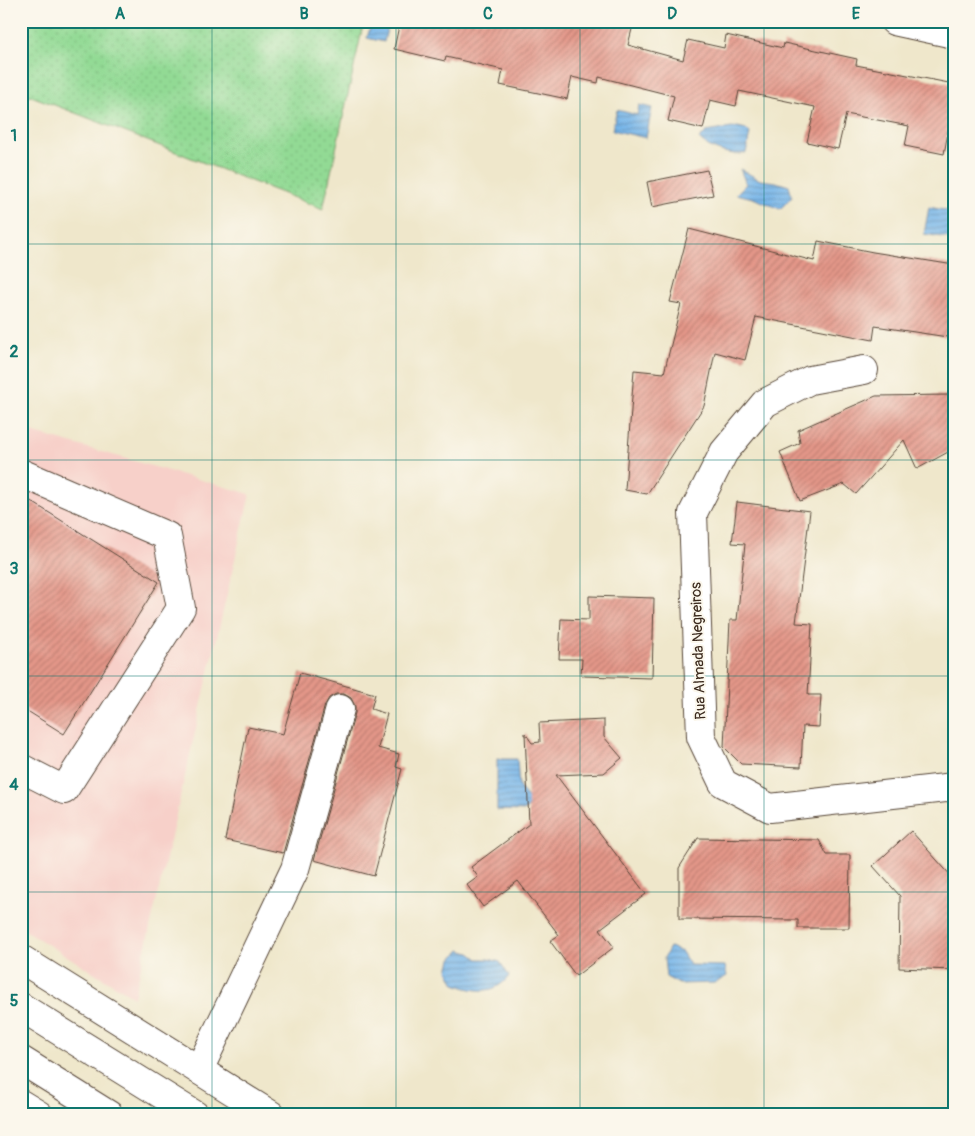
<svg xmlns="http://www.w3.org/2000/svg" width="975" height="1136" viewBox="0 0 975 1136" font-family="Pangolin,sans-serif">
  <defs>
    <pattern id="green-dots" width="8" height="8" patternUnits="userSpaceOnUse" patternTransform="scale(1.25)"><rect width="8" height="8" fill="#92da94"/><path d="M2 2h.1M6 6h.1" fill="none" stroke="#7fbb7f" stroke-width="1.8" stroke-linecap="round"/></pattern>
    <pattern id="water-rules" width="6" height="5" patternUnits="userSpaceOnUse" patternTransform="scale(1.25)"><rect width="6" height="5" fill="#76b5e9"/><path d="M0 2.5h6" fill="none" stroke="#6293bc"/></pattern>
    <pattern id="building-hatch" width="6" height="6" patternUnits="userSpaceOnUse" patternTransform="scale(1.25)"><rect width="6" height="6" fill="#e49789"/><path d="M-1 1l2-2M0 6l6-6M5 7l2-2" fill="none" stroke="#ba7b6f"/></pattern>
  </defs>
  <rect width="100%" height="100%" fill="#fbf7ec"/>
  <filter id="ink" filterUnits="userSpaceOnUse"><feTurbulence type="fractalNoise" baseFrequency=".02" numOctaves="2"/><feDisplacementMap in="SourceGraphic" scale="10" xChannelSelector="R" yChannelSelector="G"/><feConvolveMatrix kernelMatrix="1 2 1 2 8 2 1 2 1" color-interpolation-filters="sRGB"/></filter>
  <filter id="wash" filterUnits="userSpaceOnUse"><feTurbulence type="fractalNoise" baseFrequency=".0096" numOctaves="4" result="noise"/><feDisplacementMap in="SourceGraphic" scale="20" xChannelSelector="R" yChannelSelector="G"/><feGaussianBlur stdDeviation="1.12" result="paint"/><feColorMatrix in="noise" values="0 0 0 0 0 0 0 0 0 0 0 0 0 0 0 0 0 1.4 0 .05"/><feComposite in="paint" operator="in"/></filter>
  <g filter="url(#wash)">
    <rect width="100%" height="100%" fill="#efe7cb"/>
    <polygon fill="#f7d0c9" points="21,429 250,494 134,997 21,928"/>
    <polygon fill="url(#green-dots)" stroke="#668259" points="21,21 364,21 323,209 21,92"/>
    <g fill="url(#water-rules)" stroke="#587084">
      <polygon points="372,21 389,21 384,42 367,38"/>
      <polygon points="639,105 652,108 646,138 612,130 617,110 637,115"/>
      <path d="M 738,127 L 746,129 L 750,133 L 746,153 C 733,157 708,149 699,139 L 706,132 Z"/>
      <polygon points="740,169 760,180 776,182 789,186 792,197 780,209 753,198 736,194 746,184"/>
      <polygon points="929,207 954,212 954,239 924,234"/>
      <polygon points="497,759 517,759 519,787 533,803 524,811 497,810"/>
      <polygon points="670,947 682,952 690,965 725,966 727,976 715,983 679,984 666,977 664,958"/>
      <path d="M 460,950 L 470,953 L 478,959 L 489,959 L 500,962 L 509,976 C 495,995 475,992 455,984 L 448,970 L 451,960 Z"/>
    </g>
    <g id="blocks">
      <g fill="url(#building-hatch)">
        <polygon points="400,21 634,21 628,45 683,60 688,40 724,48 726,35 783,48 784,43 857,59 856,65 954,84 954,100 944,154 905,146 909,126 846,114 838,149 807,142 815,107 739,91 736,106 710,100 703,129 668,121 674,96 599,77 598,83 572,77 567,99 500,85 503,70 446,57 445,61 394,49"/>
        <polygon points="707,170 713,195 652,207 647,182"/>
        <polygon points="689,229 814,261 818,241 873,252 954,265 954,338 875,326 873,340 756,317 745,360 715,352 704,406 647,494 625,490 634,370 664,373 681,304 670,302"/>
        <polygon points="949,395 950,451 917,469 904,440 856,494 844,484 800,501 780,452 800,443 798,430 876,396"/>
        <polygon points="21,495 159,582 64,734 21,707"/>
        <polygon points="737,502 810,511 796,623 812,624 808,695 821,695 819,727 803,726 801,767 741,764 724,747 730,620 737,620 745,544 732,543"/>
        <polygon points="589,596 654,598 652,678 581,676 582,659 559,659 561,619 589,620"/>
        <polygon points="300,673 375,694 371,709 387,714 378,748 399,754 396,767 402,769 374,876 314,860 355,713 355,706 351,698 344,694 336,694 329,698 325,705 283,853 225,840 248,727 283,734"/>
        <polygon points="604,720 604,737 622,758 604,773 556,775 646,894 600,929 614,947 576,976 550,941 559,935 518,881 483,907 467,885 478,877 471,867 529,824 525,733 532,743 540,742 539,723"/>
        <polygon points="911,831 953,878 954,970 899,968 900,896 873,866"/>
        <polygon points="698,838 819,840 827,855 850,855 849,928 798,928 798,920 679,919 679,868"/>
      </g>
    </g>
  </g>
  <g filter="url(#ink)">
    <use href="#blocks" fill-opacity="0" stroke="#564638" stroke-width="1"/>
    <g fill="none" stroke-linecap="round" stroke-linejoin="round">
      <defs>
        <g id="minor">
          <polyline points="894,21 954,34"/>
          <polyline points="864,370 810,380 765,403 724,452 693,513 701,737 723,783 770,808 954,787"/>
          <polyline points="21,473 167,536 181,608 64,790 21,768"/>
          <polyline points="21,959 271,1115"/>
          <polyline points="199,1070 295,869 340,709"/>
          <polyline points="21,1104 39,1115"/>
        </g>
        <g id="major">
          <polyline points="21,1007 195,1115"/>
          <polyline points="21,1060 109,1115"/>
        </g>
      </defs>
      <use href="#minor" stroke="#564638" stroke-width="30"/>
      <use href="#major" stroke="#564638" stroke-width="30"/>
      <use href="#minor" stroke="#fff" stroke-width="28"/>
      <use href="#major" stroke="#fff" stroke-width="28"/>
    </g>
  </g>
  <path fill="none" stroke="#0f766e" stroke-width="1" stroke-opacity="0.55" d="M 212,21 L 212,1115M 396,21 L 396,1115M 580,21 L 580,1115M 764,21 L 764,1115M 21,244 L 954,244M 21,460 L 954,460M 21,676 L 954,676M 21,892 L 954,892"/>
  <g text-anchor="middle" stroke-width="4" stroke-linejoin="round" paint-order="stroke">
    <g font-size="15" fill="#3b2a1e" stroke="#fbf7ec">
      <text transform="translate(698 651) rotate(-92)" y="5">Rua Almada Negreiros</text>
    </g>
  </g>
  <rect width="975" height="1136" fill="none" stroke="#fbf7ec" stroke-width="55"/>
  <rect x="28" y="28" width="920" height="1080" fill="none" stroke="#0f766e" stroke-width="2"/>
  <g font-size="16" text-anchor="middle" font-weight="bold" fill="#0f766e">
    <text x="120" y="19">A</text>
    <text x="304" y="19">B</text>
    <text x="488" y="19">C</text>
    <text x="672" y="19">D</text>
    <text x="856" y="19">E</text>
    <text x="14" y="141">1</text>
    <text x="14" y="357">2</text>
    <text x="14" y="574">3</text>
    <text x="14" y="790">4</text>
    <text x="14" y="1006">5</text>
  </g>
</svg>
